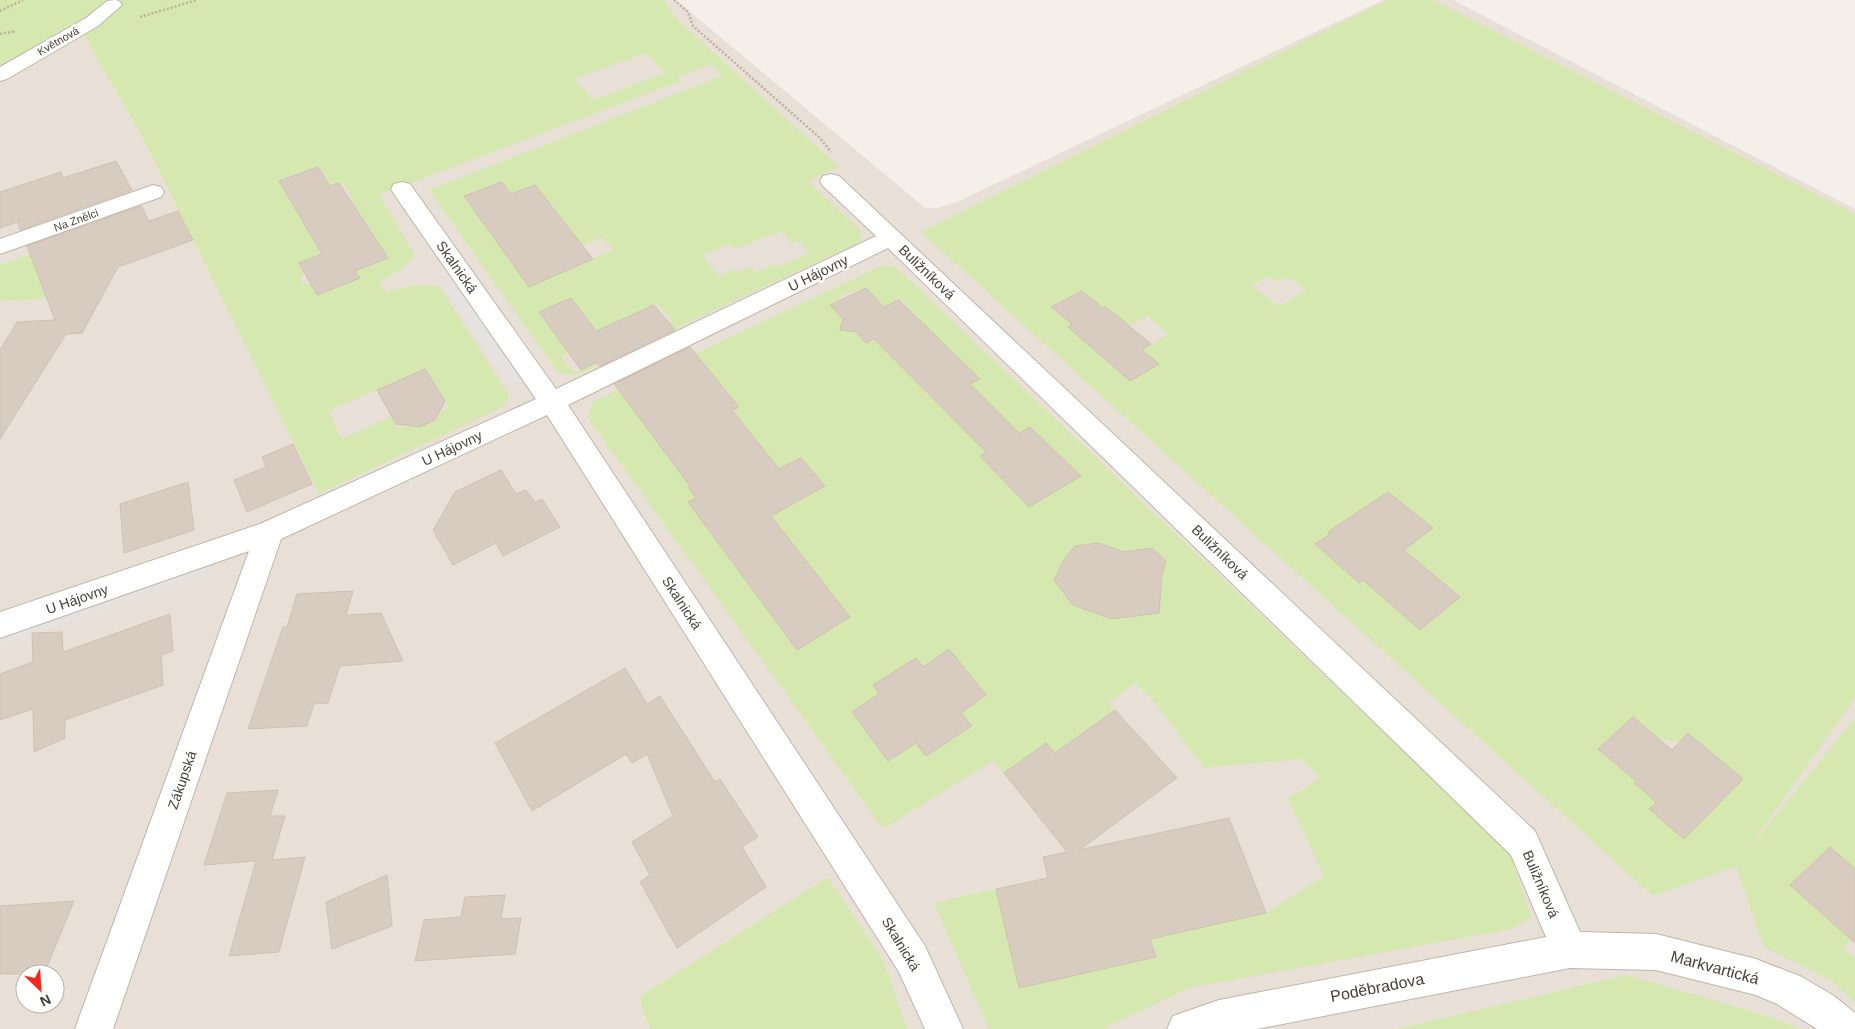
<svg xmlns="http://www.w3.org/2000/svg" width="1855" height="1029" viewBox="0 0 1855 1029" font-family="Helvetica,sans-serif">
  <rect width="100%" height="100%" fill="#f4efe8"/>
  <path fill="#e8e0d6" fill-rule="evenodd" d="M 540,0 L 676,0 L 925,208 L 938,208 L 959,201 L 1383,0 L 1453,0 L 1855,209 L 1855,1029 L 0,1029 L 0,71 L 97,26 L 83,35 L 144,140 ZM 25,974 L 55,974 L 55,1004 L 25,1004 Z"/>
  <g fill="#d5e8b0" fill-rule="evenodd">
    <path d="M 0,0 L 663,0 L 678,20 L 839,167 L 808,181 L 861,231 L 860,242 L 577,375 L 559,374 L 429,190 L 722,76 L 711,64 L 678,77 L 681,81 L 379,195 L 415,255 L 402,269 L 379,283 L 386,292 C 406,287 420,283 440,287 L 509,396 L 504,406 L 319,494 L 144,140 L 83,35 L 96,27 L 0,71 ZM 646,53 L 666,73 L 593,100 L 574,79 ZM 318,167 L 331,187 L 342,182 L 352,198 L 300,217 L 280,182 ZM 502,182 L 511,194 L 535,185 L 548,203 L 490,232 L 464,197 ZM 781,231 L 792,243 L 798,241 L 809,253 L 778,267 L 775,264 L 755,273 L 749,267 L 738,272 L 735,269 L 719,276 L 702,255 L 730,244 L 736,249 ZM 602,237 L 613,250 L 529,287 L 505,254 L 574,249 ZM 325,253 L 355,271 L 359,278 L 317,295 L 310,284 L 303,284 L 300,279 L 305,274 L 299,263 ZM 570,298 L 596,331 L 657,303 L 672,321 L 610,350 L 599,361 L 574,373 L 561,356 L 568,352 L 539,313 ZM 425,369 L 449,407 C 438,411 441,415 434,421 C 424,429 410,424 399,429 L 392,416 L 342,439 L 328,411 Z"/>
    <path d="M 1387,0 L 1433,0 L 1855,214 L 1855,698 L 1743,856 L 1855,718 L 1855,869 L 1790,885 L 1851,940 L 1843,947 L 1855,958 L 1855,1003 L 1831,980 L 1764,947 L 1736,866 L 1653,896 L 921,232 ZM 1268,276 L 1277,282 L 1287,277 L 1306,290 L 1279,306 L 1252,286 ZM 1082,291 L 1129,326 L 1147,316 L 1169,334 L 1142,350 L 1159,364 L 1130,381 L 1068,328 L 1072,324 L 1052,307 ZM 1367,505 L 1400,553 L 1420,570 L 1425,567 L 1460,596 L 1420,630 L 1363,580 L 1359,583 L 1315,545 L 1330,534 L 1329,532 ZM 1633,717 L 1658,739 L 1679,742 L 1688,733 L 1743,779 L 1684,839 L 1650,809 L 1656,802 L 1634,783 L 1636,781 L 1598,749 Z"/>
    <polygon points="76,238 79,247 33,263 45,293 99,296 0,301 0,265"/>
    <path d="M 883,265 L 896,267 L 1510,853 L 1531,917 L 1512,929 L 1189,988 L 1102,1029 L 989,1029 L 934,903 L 996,889 L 1019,988 L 1155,958 L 1127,866 L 1178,933 L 1266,913 L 1324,876 L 1288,799 L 1320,778 L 1301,759 L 1204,768 L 1155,703 L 1135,683 L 1108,703 L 1114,710 L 1055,753 L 1046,743 L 1004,773 L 993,761 L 883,829 L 587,417 L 593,402 ZM 866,288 L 884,307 L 900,299 L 918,317 L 866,343 L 855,331 L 845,331 L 841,326 L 844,320 L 830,305 L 839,301 L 841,295 C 850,291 857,292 866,288 ZM 710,372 L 739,407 L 661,446 L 633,410 ZM 922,384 L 982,397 L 949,416 L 919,386 ZM 995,447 L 1029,507 L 980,456 ZM 765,452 L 779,469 L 801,458 L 825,486 L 720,545 L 688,502 L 696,498 L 688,487 L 712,474 ZM 1099,543 L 1124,552 L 1152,548 L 1166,561 L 1162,575 L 1159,613 L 1126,618 L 1121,611 L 1109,618 L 1073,605 L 1073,595 L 1061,590 L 1054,580 L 1064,560 L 1075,546 ZM 804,558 L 850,617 L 797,650 L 752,589 ZM 949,649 L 986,695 L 961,713 L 971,726 L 927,756 L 916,743 L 888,761 L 852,712 L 879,694 L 873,685 L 916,658 L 923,667 Z"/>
    <polygon points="828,877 883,960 907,1029 650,1029 639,997"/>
    <polygon points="1627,975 1767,1016 1801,1029 1397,1029"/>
  </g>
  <g fill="#e5e2df">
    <polygon points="459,279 527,380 510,387 442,284"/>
    <polygon points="202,562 208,575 0,645 0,630"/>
  </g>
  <g fill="#d8ccc0" stroke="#d0c1b0">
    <polygon points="116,161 132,190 20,230 18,222 0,228 0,192 61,172 63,178"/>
    <polygon points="318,167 330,186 339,183 388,258 355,271 360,278 317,295 299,263 322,254 279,181"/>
    <polygon points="502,182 511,194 535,185 593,259 529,287 464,196"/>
    <polygon points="141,206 149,221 178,211 193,240 118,267 82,333 66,334 0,439 0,350 17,322 55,320 27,246"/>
    <polygon points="866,288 884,307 899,300 980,379 970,384 1019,433 1030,427 1081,476 1029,507 980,456 986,452 874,339 866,343 856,332 840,330 843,319 830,305"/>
    <polygon points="1082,291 1103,308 1105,306 1151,344 1142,350 1159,364 1130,381 1068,327 1072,324 1051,307"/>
    <polygon points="571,298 596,331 654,305 675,330 600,366 597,362 581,370 539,312"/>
    <polygon points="690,347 739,407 732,410 779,469 801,458 825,486 771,516 850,617 797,650 688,502 696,498 688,487 690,486 614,384"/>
    <polygon points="425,369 445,401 435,420 420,427 396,424 377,390"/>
    <polygon points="293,444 312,484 247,512 234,480 266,467 262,457"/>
    <polygon points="501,470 516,494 526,490 535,502 542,499 560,527 503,556 496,543 453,565 433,530 455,492"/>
    <polygon points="188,482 194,530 124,553 120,504"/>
    <polygon points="1388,492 1433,528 1404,550 1460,597 1420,630 1363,580 1359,583 1315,544 1330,534 1328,532"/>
    <polygon points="1099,543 1124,552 1152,548 1166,561 1162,575 1159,613 1112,619 1073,605 1054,580 1064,560 1075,546"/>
    <polygon points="353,591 346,615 381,613 403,661 340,666 328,703 314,704 307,726 248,729 283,627 287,627 297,594"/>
    <polygon points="170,614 173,651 161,655 163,685 65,720 65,738 34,752 33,709 0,720 0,674 33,662 32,633 62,632 63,652"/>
    <polygon points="949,649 986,695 961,713 972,726 926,756 916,743 888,761 852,712 879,694 873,685 916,658 923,667"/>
    <polygon points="625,668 647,704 660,696 715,782 720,779 758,837 742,847 766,887 677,948 640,882 650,875 632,842 673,816 647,754 632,763 626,754 532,811 495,743"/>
    <polygon points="1115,710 1177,778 1079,850 1229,818 1266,913 1150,939 1156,957 1019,988 996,889 1048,878 1043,857 1067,852 1004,773 1046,743 1055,753"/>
    <polygon points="1633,717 1672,750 1688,733 1743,779 1684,839 1649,809 1656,802 1634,783 1636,781 1598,749"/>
    <polygon points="278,790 270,816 285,816 272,860 305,857 279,952 229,956 256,861 204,865 227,793"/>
    <polygon points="1830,847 1855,869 1855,943 1790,885"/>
    <polygon points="387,875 392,926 332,949 326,902"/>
    <polygon points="505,895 501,919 521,918 515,954 415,961 424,920 461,917 465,897"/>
    <polygon points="74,901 44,974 0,974 0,906"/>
  </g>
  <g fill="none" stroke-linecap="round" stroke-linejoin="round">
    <defs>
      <g id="street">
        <polygon points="115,0 119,1 122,5 98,26 7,79 0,81 0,67 86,18 107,1"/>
        <polygon points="831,174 839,176 1535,831 1580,932 1656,934 1756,959 1802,977 1834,996 1855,1013 1855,1029 1817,1029 1777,1004 1756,995 1656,970 1570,968 1257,1029 1167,1029 1173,1016 1219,1000 1546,937 1511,855 888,248 568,405 925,946 963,1029 925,1029 899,972 547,415 281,539 113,1029 75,1029 249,551 0,638 0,612 260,524 536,399 394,194 391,189 394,184 402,182 410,184 556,389 876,236 823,186 820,181 823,176"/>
        <polygon points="153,185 161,187 164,192 161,197 0,254 0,239"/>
      </g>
    </defs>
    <use href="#street" stroke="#bfb6aa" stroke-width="2"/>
    <g stroke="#c1b09b" stroke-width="2.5" stroke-dasharray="2 2" stroke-linecap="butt">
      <polyline points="674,0 688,12 693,26 820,138 831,152"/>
      <polyline points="0,11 23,0"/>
      <polyline points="140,17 197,0"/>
      <polyline points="0,34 16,31"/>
    </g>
    <use href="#street" fill="#fff" fill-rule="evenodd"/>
  </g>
  <g text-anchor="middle" stroke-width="5" stroke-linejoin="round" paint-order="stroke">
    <g font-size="11" fill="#473f36" stroke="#fff">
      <text transform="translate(58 41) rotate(-30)" y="4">Květnová</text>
      <text transform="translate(76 220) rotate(-20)" y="4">Na Znělci</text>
    </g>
    <g font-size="14" fill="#473f36" stroke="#fff">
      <text transform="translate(457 267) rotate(55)" y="5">Skalnická</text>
      <text transform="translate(927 272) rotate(44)" y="5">Buližníková</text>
      <text transform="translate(818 273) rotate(-26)" y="5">U Hájovny</text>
      <text transform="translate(452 448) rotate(-25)" y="5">U Hájovny</text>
      <text transform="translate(1220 552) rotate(44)" y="5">Buližníková</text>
      <text transform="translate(77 599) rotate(-19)" y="5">U Hájovny</text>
      <text transform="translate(682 603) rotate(57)" y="5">Skalnická</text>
      <text transform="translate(182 780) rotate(-71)" y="5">Zákupská</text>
      <text transform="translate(1541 884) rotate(67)" y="5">Buližníková</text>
      <text transform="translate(901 944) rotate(59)" y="5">Skalnická</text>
    </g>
    <g font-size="16" fill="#473f36" stroke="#fff">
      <text transform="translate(1715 967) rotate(15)" y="6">Markvartická</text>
      <text transform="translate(1377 987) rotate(-11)" y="6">Poděbradova</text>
    </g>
  </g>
  <g transform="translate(40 989) rotate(155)"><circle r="24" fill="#ffffff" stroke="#b5b2af"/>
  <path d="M0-4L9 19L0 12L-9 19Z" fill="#fa2419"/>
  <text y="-8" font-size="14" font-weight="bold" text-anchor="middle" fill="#473f36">N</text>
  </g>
</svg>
